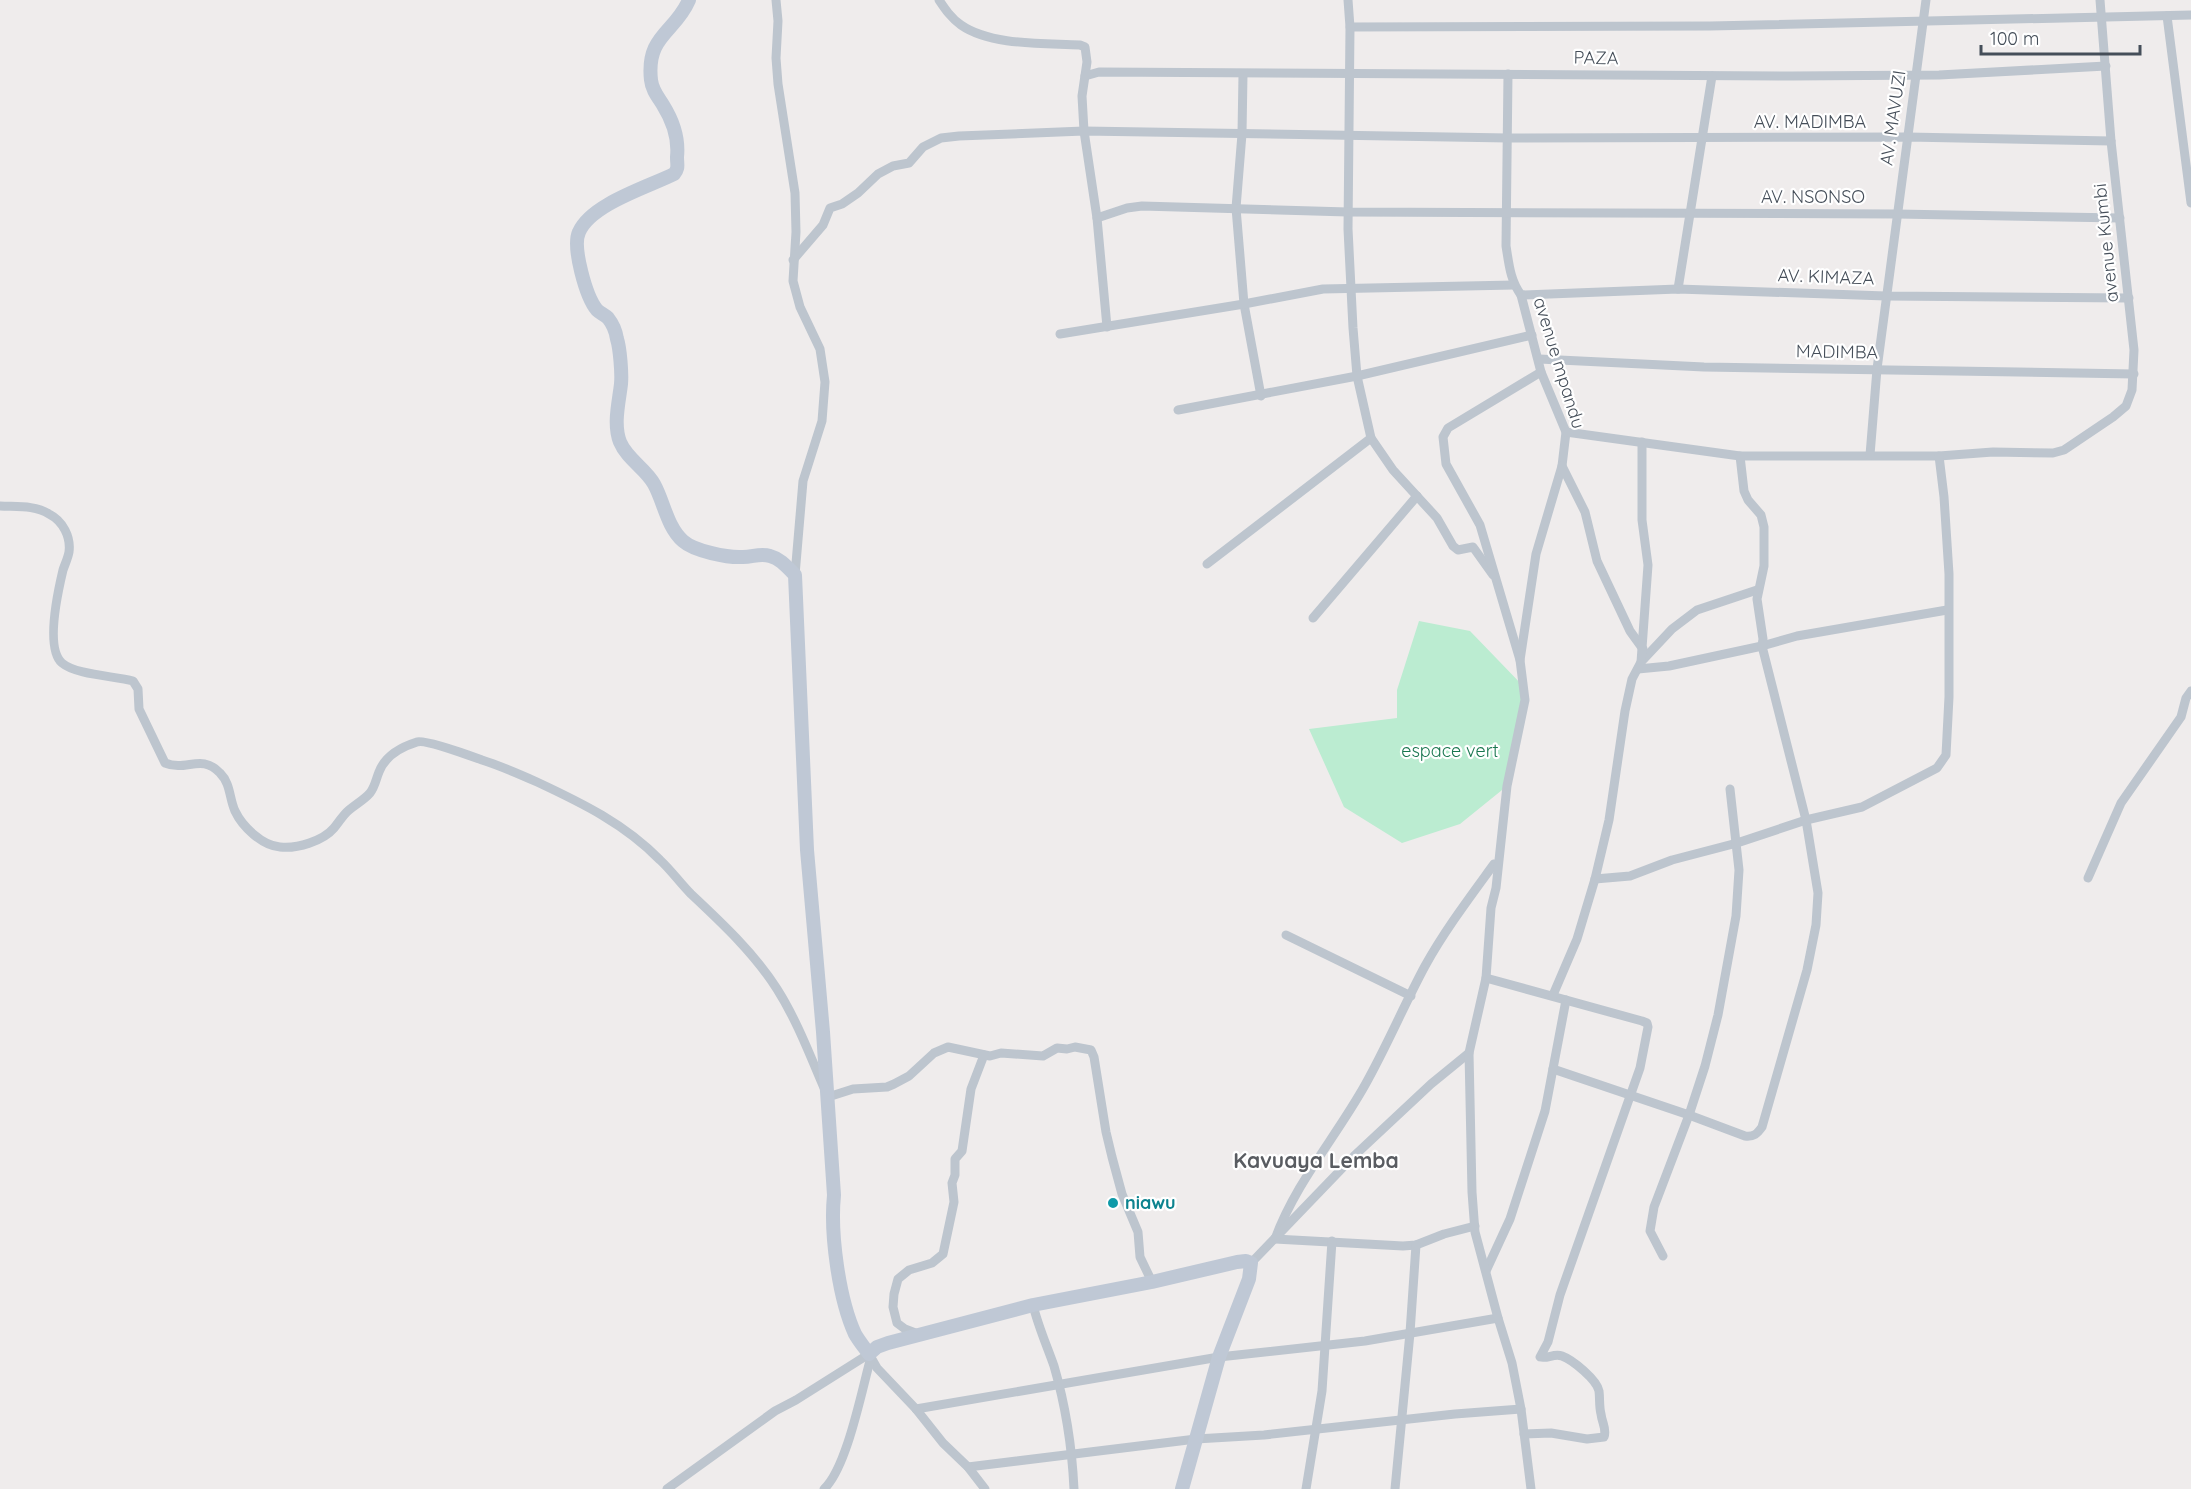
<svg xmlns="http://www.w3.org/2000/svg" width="2191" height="1489" viewBox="0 0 2191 1489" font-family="Quicksand,sans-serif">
  <rect width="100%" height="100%" fill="#efecec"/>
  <polygon fill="#bbecd1" points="1419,621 1470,631 1525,688 1507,786 1460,824 1402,843 1344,807 1309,729 1397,718 1397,690"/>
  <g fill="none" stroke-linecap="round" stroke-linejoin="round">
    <g stroke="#bdc5ce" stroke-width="9">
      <polyline points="776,0 778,21 776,58 778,84 795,193 796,232 793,281 800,307 820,349 825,382 822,421 803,481 795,575"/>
      <path d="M 939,0 C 945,9 951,18 961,25 C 991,46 1045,43 1080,45 L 1085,47 L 1087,62 L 1082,96 L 1084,131 L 1097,218 L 1107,327"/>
      <polyline points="1348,0 1350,27 1710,26 2191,15"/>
      <polyline points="2167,16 2191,203"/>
      <polyline points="1350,27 1348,229 1353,328 1357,376 1371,438 1393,470 1437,518 1453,546 1458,550 1473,547 1493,575"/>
      <polyline points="1243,74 1242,134 1236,208 1244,304 1261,396"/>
      <path d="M 1508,74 L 1506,246 C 1509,264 1510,280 1521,295 L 1541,372 L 1566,432 L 1562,466 L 1536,554 L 1520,660"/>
      <polyline points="1085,76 1099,72 1792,76 1939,75 2106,66"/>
      <polyline points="1097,218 1127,208 1142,206 1348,212 1897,214 2120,218"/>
      <polyline points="793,260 823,225 830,208 842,204 858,193 878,174 893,166 909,163 923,147 941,138 959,136 1084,131 1508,138 1908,137 2111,141"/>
      <polyline points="1678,289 1712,76"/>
      <polyline points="1521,295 1678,289 1886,296 2129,298"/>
      <polyline points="1060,334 1244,304 1323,289 1514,285"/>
      <polyline points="1539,359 1704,367 2134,374"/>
      <polyline points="1178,410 1357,376 1532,335"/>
      <polyline points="1566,432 1740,456 1939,456 1993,452 2053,453 2064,450 2113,417 2126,406 2132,390 2134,350 2111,141 2100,0"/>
      <polyline points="1870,455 1877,369 1926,0"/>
      <polyline points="1562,466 1585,512 1597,561 1630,631 1643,649"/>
      <path d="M 0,506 C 16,507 35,505 49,514 C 63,521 71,537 69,552 C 68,558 65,564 63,570 C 58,591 45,648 62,663 C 76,675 115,676 133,681 L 138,689 L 139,709 L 165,763 C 187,772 201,753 220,773 C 231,784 229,798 235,811 C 242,826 262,846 280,847 C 297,849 323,841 334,828 C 339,822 343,815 349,810 C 356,804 364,800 370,793 C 375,787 376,779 379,772 C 385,756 401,747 417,742 C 424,739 471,756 482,760 C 501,766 519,774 537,782 C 582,803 625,824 660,860 C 671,870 680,883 691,894 C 722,923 754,953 777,989 C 798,1022 812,1061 828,1097 L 853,1089 L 887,1087 L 894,1084 L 909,1076 L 934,1053 L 948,1047 L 990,1056 L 1001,1053 L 1043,1056 L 1057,1048 L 1067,1049 L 1075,1047 L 1091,1050 L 1094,1057 L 1106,1132 L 1112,1157 L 1122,1194 L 1138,1232 L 1140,1257 L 1152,1282"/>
      <polyline points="1207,564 1371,438"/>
      <polyline points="1313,618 1417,496"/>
      <polyline points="1641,662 1672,629 1697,610 1757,590"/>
      <polyline points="1638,669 1669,666 1762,646 1797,636 1947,610"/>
      <polyline points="2088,878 2121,803 2181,717 2186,698 2191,691"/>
      <polyline points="1595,879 1630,876 1672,860 1737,843 1806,820 1862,807 1937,768 1946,755 1949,697 1949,574 1944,497 1939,456"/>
      <polyline points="1286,935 1411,996"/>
      <path d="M 1486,978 L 1642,1021 L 1647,1023 L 1648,1027 L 1640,1068 L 1560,1295 L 1548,1342 L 1540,1357 C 1548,1359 1554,1353 1562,1356 C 1573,1360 1597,1380 1599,1391 C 1600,1399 1599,1407 1601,1414 C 1602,1423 1607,1429 1604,1437 L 1587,1439 L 1551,1433 L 1524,1434"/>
      <polyline points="1553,995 1577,939 1595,879 1609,820 1625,711 1632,679 1641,662 1648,565 1642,520 1642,442"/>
      <path d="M 1553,1069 L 1689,1115 L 1745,1136 C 1754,1137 1757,1134 1762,1127 L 1807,970 L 1816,925 L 1818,893 L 1806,820 L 1762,646 L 1763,639 L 1757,599 L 1764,566 L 1764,527 L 1761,515 L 1748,500 L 1744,491 L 1740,456"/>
      <path d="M 1475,1226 L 1444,1234 L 1416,1245 L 1403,1246 L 1275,1239 C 1296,1182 1336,1137 1365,1085 C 1387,1046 1404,1005 1425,966 C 1445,930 1470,897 1494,864"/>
      <polyline points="1663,1256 1650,1231 1654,1207 1689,1115 1705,1066 1718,1015 1736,916 1739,870 1730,789"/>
      <polyline points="1251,1263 1354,1156 1431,1084 1469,1053"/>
      <polyline points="1486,1271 1510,1219 1545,1111 1566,1000"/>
      <path d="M 1033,1305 C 1038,1326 1047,1346 1054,1366 C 1066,1407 1072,1447 1074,1489"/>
      <polyline points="918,1334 905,1329 897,1323 893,1307 894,1294 898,1279 909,1270 932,1263 943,1254 954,1202 952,1183 955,1175 955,1159 962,1151 971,1089 984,1055"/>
      <polyline points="916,1409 1219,1357 1365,1341 1498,1318"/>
      <polyline points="968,1467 1196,1439 1264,1435 1455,1414 1521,1409"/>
      <polyline points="667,1489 775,1411 796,1400 869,1354 877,1368 916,1409 943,1443 968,1467 985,1489"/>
      <path d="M 824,1489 C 847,1468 862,1389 871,1357"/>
      <polyline points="1306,1489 1322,1391 1332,1241"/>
      <polyline points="1395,1489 1410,1333 1416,1245"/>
      <polyline points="1531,1489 1521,1409 1512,1363 1498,1318 1475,1232 1472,1192 1469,1053 1486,978 1491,908 1496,888 1507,786 1525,700 1520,660 1480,525 1446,464 1443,437 1448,428 1541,372"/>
    </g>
    <path stroke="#bfc8d5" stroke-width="14" d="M 689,0 C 675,33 646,35 651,80 C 652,90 658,97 663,105 C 673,121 679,138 677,157 C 677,165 679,168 674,174 C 648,187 591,204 579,232 C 572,247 586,297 597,310 C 600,313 605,315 608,318 C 612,323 616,332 617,339 C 620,348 622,374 621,384 C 619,402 613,424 620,442 C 627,459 646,469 654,484 C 664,502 667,527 683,541 C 694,551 728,558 743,557 C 753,557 760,553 770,556 C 781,559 787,567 795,575 L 807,850 L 823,1032 L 834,1195 C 830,1234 839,1299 855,1334 C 859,1341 864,1347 869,1354 L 877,1347 L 888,1343 L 1033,1305 L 1152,1282 L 1237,1262 L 1246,1261 L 1251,1263 L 1249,1279 L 1219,1357 L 1182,1489"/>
  </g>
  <circle fill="#0f9aa8" stroke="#fff" stroke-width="2" cx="1113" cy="1203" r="6"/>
  <g text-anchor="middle" stroke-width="4.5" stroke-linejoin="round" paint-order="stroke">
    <g font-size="18" fill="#454e59" stroke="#fff">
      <text transform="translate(1596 58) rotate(1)" y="6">PAZA</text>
      <text transform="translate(1893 118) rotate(-82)" y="6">AV. MAVUZI</text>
      <text x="1810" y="128">AV. MADIMBA</text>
      <text x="1813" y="203">AV. NSONSO</text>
      <text transform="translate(2106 243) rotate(-96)" y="6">avenue Kumbi</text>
      <text transform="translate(1826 277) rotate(2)" y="6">AV. KIMAZA</text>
      <text transform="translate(1837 352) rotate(1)" y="6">MADIMBA</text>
      <text transform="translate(1559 363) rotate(73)" y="6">avenue mpandu</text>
    </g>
    <g font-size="18" fill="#19764f" stroke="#fff">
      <text x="1450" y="757">espace vert</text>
    </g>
    <g font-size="18" font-weight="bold" fill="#0d838f" stroke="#fff" text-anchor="start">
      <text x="1125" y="1209">niawu</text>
    </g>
    <g font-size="21" font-weight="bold" fill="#595c61" stroke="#fff">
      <text x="1316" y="1168">Kavuaya Lemba</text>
    </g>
  </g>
  <path d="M1981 45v9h159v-9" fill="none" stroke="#454e59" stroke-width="3"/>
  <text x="1990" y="45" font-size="18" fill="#454e59" stroke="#ffffff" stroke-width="4.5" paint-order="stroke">100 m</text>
</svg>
